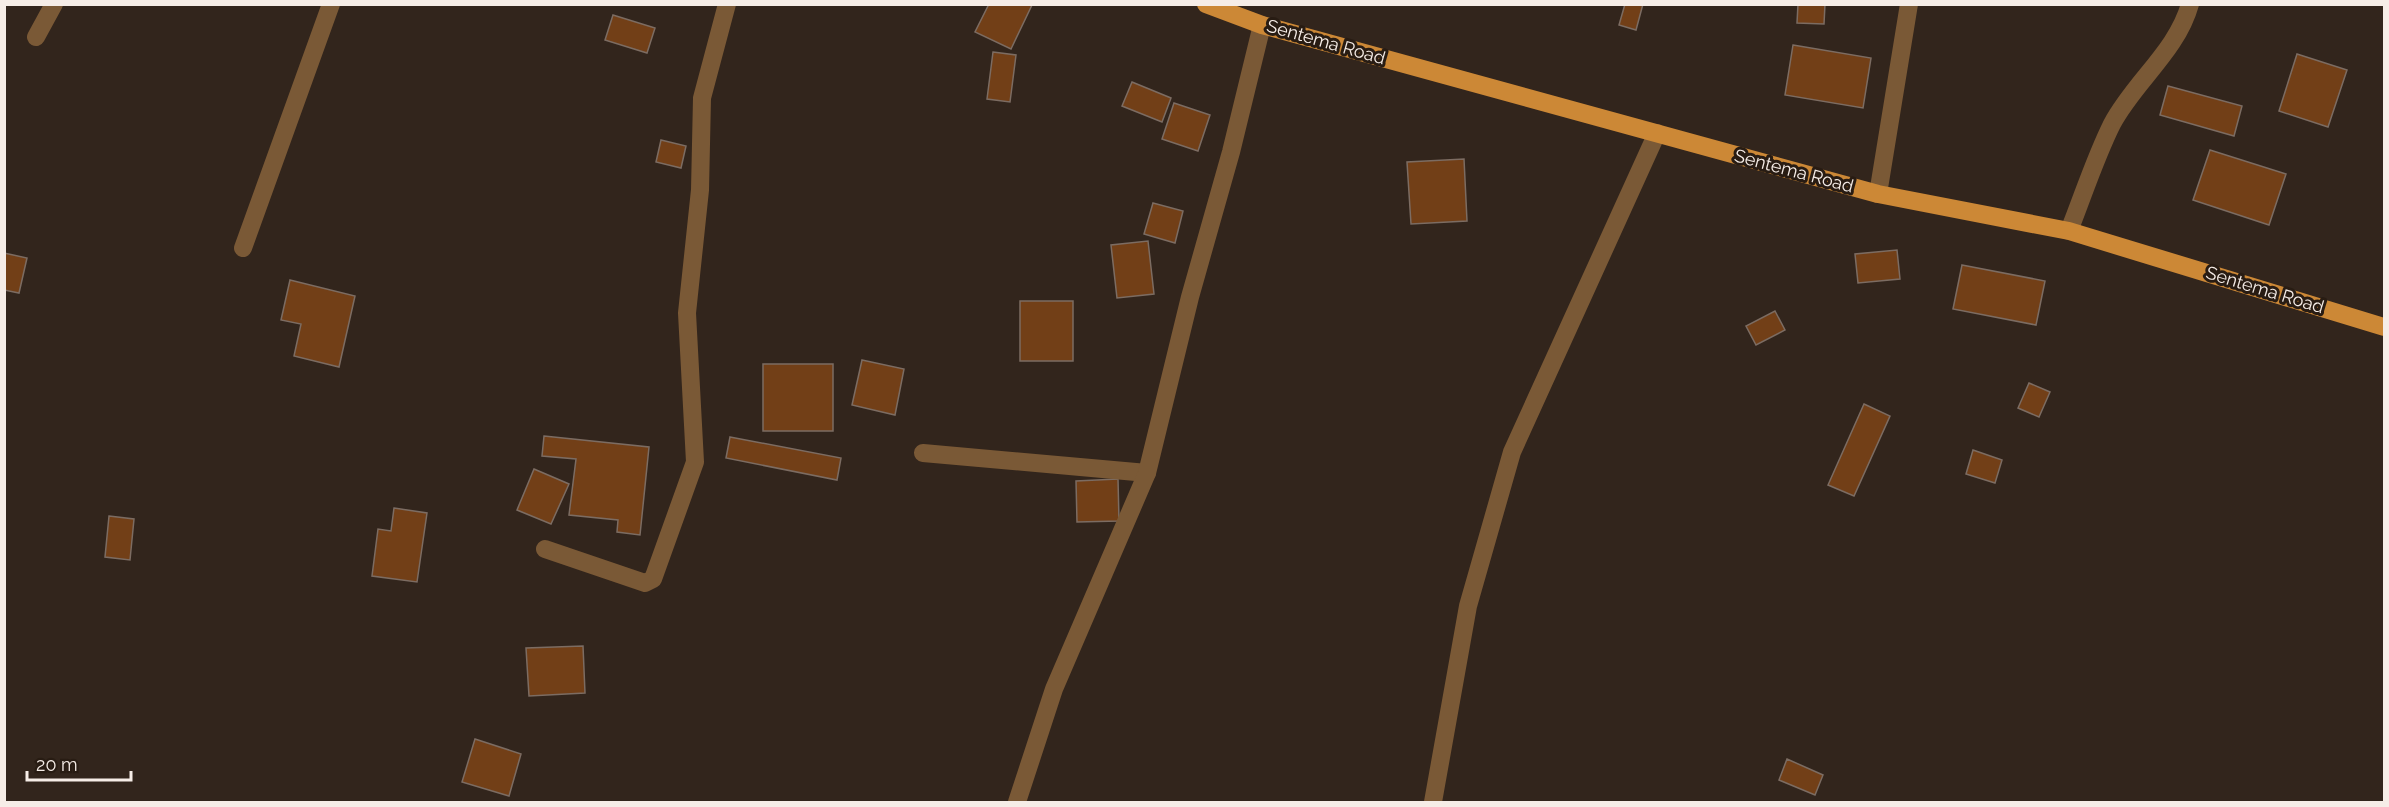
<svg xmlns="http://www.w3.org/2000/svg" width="2389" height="807" viewBox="0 0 2389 807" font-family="Raleway,sans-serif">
  <rect width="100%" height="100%" fill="#32251c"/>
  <g fill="#723f17" stroke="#7c6c62" stroke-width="1.5">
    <polygon points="989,4 1032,5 1011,49 975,32"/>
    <polygon points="1625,4 1643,4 1636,30 1619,25"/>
    <polygon points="1798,4 1825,4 1824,24 1797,23"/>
    <polygon points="613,15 655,28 647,53 605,40"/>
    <polygon points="1793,45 1871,58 1863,108 1785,95"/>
    <polygon points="993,52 1016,55 1010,102 987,99"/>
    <polygon points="2297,54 2347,70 2328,127 2279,111"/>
    <polygon points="1132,82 1171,98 1162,122 1122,106"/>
    <polygon points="2168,86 2242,106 2234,136 2160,115"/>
    <polygon points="1174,103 1210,115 1198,151 1162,139"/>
    <polygon points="661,140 686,146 681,168 656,162"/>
    <polygon points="2210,150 2286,174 2269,225 2193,200"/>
    <polygon points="1464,159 1467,221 1411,224 1407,162"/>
    <polygon points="1153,203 1183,211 1175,243 1144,234"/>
    <polygon points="1148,241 1154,294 1117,298 1111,245"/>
    <polygon points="1897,250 1900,279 1858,283 1855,254"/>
    <polygon points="4,253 27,258 19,293 4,290"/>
    <polygon points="1962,265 2045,281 2036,325 1953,309"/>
    <polygon points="290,280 355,296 339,367 294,356 301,324 281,320"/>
    <rect x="1020" y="301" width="53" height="60"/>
    <polygon points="1775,311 1785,330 1756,345 1746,326"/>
    <polygon points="862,360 904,369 895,415 852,405"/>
    <rect x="763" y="364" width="70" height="67"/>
    <polygon points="2029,383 2050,392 2039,417 2018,408"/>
    <polygon points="1864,404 1890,416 1854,496 1828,485"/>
    <polygon points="544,436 649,447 640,535 617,532 618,520 569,515 576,459 542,456"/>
    <polygon points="730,437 841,458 837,480 726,458"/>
    <polygon points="1973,450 2002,460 1995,483 1966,474"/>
    <polygon points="534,469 569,484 551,524 517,510"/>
    <polygon points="1118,479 1119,521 1077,522 1076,481"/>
    <polygon points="394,508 427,513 417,582 372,576 378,529 391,531"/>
    <polygon points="109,516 134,519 130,560 105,557"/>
    <polygon points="583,646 585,693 529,696 526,648"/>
    <polygon points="475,739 521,754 509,796 462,782"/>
    <polygon points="1787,759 1823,775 1815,795 1779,780"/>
  </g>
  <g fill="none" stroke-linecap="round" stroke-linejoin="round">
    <g stroke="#7a5936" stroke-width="18">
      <polyline points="36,37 54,4"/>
      <polyline points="1878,194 1909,4"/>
      <path d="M 2069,231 C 2083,196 2095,158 2112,124 C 2134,82 2177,51 2190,4"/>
      <polyline points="243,248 331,4"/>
      <polyline points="923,453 1147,473"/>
      <polyline points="545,549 645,583 653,579 695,462 687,313 700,190 702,98 727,4"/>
      <polyline points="1017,802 1054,689 1147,473 1190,297 1231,152 1262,25"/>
      <polyline points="1433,802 1468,606 1512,452 1657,133"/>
    </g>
    <polyline stroke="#cc8836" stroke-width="18" points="1206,4 1262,25 1878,194 2069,231 2384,327"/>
  </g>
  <g text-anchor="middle" stroke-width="6" stroke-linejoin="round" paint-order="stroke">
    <g font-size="18" fill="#f6ede7" stroke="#281c13">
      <text transform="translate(1326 42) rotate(16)" y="6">Sentema Road</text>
      <text transform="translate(1794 171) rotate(15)" y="6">Sentema Road</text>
      <text transform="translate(2265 290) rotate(17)" y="6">Sentema Road</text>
    </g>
  </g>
  <rect width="2389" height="807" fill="none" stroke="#f6ede7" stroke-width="12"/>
  <path d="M27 771v9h104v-9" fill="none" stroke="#f6ede7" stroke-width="3"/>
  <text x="36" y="771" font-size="18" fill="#f6ede7" stroke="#281c13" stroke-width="4.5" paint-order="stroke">20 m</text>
</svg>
